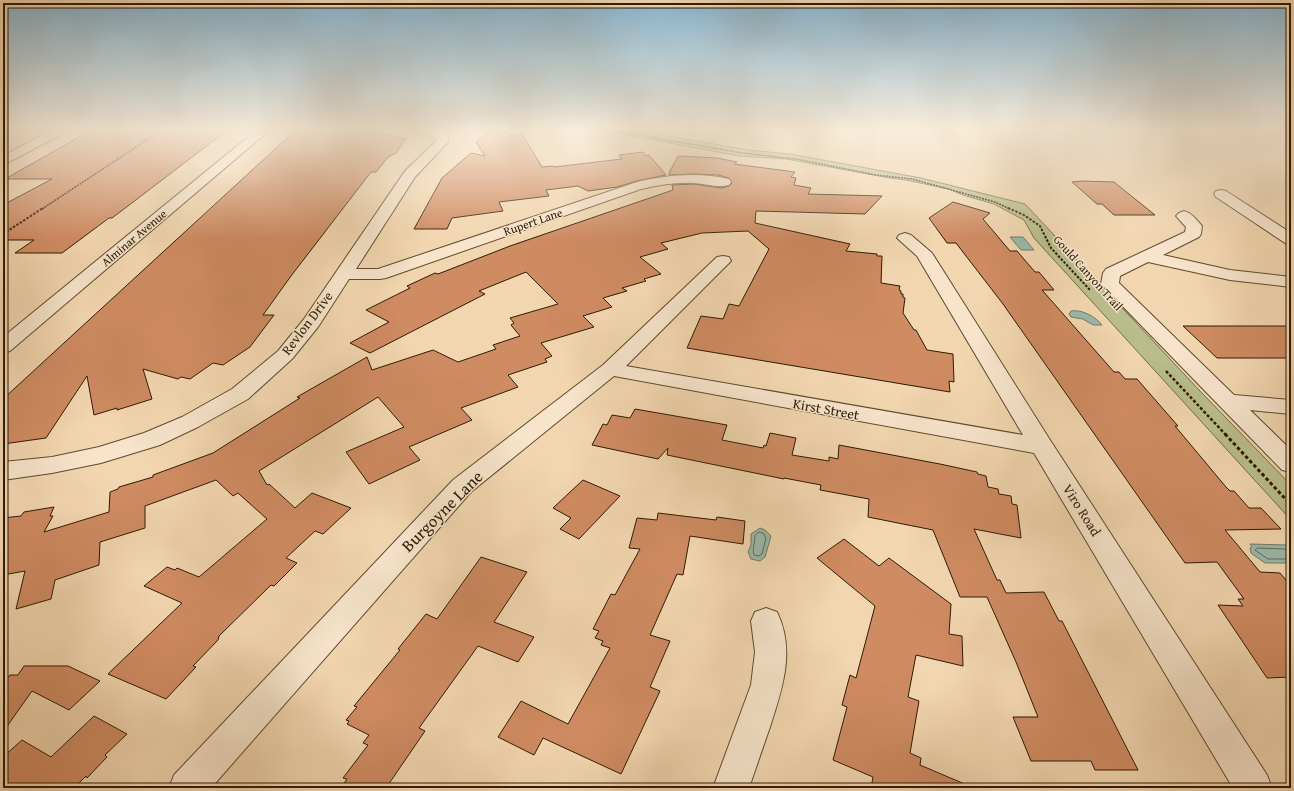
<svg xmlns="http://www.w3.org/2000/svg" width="1294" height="791" viewBox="0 0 1294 791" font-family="'Gentium Book Plus',serif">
  <rect width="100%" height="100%" fill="#f2d6af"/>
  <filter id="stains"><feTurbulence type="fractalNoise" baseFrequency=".005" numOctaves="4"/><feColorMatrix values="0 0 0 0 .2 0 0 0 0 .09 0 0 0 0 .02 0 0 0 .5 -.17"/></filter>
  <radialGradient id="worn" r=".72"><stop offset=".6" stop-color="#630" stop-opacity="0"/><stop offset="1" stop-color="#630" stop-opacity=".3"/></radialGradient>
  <polygon fill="#b9be8c" stroke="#736c48" points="581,128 622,128 748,150 790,154 921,178 1025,204 1199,390 1291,485 1291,520 1034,238 1024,220 994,204 963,195 949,189 906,180 890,178 786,159 740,156 616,133"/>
  <g fill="#9bb9ab" stroke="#6f7a68">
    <polygon points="1010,237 1023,237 1034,250 1021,250"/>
    <path d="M 1071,311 C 1082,309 1096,317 1102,325 L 1093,325 L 1083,319 L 1071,317 L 1069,314 Z"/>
    <polygon points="760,528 765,530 771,536 765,557 760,561 751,559 748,552 751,545 751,534"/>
    <polygon points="1250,544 1286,545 1291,550 1291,563 1265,563 1251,553 1250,548 1252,547"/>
  </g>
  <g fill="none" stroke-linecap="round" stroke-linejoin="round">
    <g stroke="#646a57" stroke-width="1">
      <path d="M 759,532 L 763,533 L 766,538 L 762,554 L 759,556 L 754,555 C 752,550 755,542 755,536 Z"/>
      <polyline points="1291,552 1284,549 1257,548 1255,550 1268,559 1291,559"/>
    </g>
  </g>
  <g fill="#cf8b62" stroke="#2d1b03">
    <polygon points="95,128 130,128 124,132 225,132 124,209 112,218 109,218 62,253 15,253 34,240 3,240 3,205 52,179 5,179"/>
    <polygon points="298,128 358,128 406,139 396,153 388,157 376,172 371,172 291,276 263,315 274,315 250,347 223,365 213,363 190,379 181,377 178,379 143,369 152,399 117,410 117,408 94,415 87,376 46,438 3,444 3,399"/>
    <polygon points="493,128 495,128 497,131 506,130 509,135 522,134 542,167 553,166 554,167 622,159 619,155 643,152 646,156 649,155 666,175 637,181 617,187 588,191 578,186 546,190 549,196 499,202 503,211 452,218 447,229 414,229 442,178 471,153 485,156 476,142"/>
    <polygon points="678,156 717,158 737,162 734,164 795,172 791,177 796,178 794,185 811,188 808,194 882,196 865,214 756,211 755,223 850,244 846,251 877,254 877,256 882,256 881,283 900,286 899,290 901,291 901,294 903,294 903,297 905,298 903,313 914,330 916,330 927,350 953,354 954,382 949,381 950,392 687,348 701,316 723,319 729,304 739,306 769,249 748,231 702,233 661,243 668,249 640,257 661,274 644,279 646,281 622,288 627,291 603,298 612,307 583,316 594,327 541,343 552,356 545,359 547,362 508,375 518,387 461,408 472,420 409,447 420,460 369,484 346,452 404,427 378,397 259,471 267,485 269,484 295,508 312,493 351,508 323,534 315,531 286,558 297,563 274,586 271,585 219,636 218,640 193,666 196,667 166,699 108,674 182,603 144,586 167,567 175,570 177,568 199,577 267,519 238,493 233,496 216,480 145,506 145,528 100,542 99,565 55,580 51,599 16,609 25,571 3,575 3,518 21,516 24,512 54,507 50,516 53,516 44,532 109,512 110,492 118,489 119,487 153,477 153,475 213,453 300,398 297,397 367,357 372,370 433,350 458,362 496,349 493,345 520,336 511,325 514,323 510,318 558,304 526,272 479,291 485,294 370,353 350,343 389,322 366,310 410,288 407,286 435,273 438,274 510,246 673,190 672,185 694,184 721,188 729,186 732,183 729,178 718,175 695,174 669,175 669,173"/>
    <polygon points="1082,181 1114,182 1155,215 1114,215 1102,204 1097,204 1072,182"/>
    <polygon points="953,202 990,213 983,219 1010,251 1017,251 1035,272 1039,272 1054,290 1042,290 1114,372 1119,372 1125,379 1137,379 1178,426 1175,426 1226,487 1230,491 1234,491 1249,508 1261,508 1281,529 1225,530 1260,572 1280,573 1291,586 1291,677 1267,678 1218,605 1243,606 1238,599 1244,599 1217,562 1185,563 1003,304 956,243 947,243 929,218"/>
    <polygon points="1183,326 1291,326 1291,358 1217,358"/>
    <polygon points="635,409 727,425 722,440 763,448 764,445 766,446 770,433 796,438 792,455 829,461 829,457 838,459 839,445 940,464 977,472 978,474 986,476 988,487 998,489 999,494 1011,496 1012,504 1017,505 1021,538 974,529 997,580 1000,580 1006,593 1044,592 1059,621 1062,621 1138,770 1095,770 1091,761 1031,761 1013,717 1038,717 1016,662 987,597 960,597 933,530 868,517 869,499 820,490 821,485 784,478 784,479 667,455 668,448 658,459 592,445 603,424 607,425 612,415 630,418"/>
    <polygon points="583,480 620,496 579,539 560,529 571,518 553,508"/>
    <polygon points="658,513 716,520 717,517 745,521 743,544 690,536 683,575 677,574 650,635 670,641 650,687 660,691 621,774 543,738 534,755 498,737 521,701 568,724 610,648 601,645 603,641 595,638 599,631 593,629 611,594 615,595 640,549 629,548 637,518 657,520"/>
    <polygon points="844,539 879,566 889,558 951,604 949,634 962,636 963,666 916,655 908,697 919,701 910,753 921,758 920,765 974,788 871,788 873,777 833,760 847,707 842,705 850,675 856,678 875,606 817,558"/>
    <polygon points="481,557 527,572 494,622 534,637 518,662 478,646 419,728 425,731 386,788 341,788 347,779 343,778 368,745 363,743 369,735 347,724 349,721 346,720 357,707 354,706 400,650 398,649 426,614 437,619"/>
    <polygon points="24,666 68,666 100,681 69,710 32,691 3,732 3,684 10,675 18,675"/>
    <polygon points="94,716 127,734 105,755 107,757 87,778 86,776 74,788 3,788 3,757 22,740 51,757"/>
  </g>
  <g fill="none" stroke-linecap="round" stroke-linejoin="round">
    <defs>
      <g id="minor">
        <polygon points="55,128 70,128 68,131 3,165 3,156"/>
        <polygon points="259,128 272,128 10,351 3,353 3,337"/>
        <path d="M 418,128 L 434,128 L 447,134 L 449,141 L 415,177 L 356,269 L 378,269 L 637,182 C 667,175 699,172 729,179 L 731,182 L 729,185 C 718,188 706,184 694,183 C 676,182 659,185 641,189 L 386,278 L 380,279 L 349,279 L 318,327 L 292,359 L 248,399 L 198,427 L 160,445 L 101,463 L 52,473 L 3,480 L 3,462 L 52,457 L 99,447 L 144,433 L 182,417 L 232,389 L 278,351 L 304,319 L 405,171 L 437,140 L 437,139 L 420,131 Z"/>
        <polygon points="1221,190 1226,191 1291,233 1291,245 1285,243 1216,197 1214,194 1216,191"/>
        <path d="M 1184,211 C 1192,213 1197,220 1202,226 L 1201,234 L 1199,237 L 1163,255 L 1230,270 L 1291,277 L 1291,287 L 1230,280 L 1148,262 L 1120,276 L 1119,283 L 1234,395 L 1291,400 L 1291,414 L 1250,410 L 1291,450 L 1291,472 L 1282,470 L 1101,284 L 1103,273 L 1106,269 L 1185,232 L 1186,227 L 1176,216 L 1179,213 Z"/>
        <polygon points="905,233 911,235 932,253 1050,440 1267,775 1272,788 1233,788 1034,453 614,376 471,492 211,788 169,788 174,775 453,480 603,365 717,257 723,256 729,257 731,261 626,366 1023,435 917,256 897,238 899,235"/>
        <path d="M 766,608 L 777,612 C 796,651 782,689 770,727 C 763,747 756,768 749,788 L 713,788 L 751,685 L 755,652 L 751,621 L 755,612 Z"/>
      </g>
    </defs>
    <use href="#minor" stroke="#5e4a2e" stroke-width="2"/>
    <g stroke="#2d1b03" stroke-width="1.5" stroke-dasharray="2 1" stroke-linecap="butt">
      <polyline points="599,128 742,153 796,159 876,175 912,179 995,202 1010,209"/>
      <polyline points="42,209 165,128"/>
    </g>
    <g stroke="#2d1b03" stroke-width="2" stroke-dasharray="2.5 1.5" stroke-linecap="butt">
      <polyline points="1008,208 1024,215 1040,226 1051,248 1090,290"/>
      <polyline points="3,234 43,208"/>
    </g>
    <polyline stroke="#2d1b03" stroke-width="2.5" stroke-dasharray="3 2" stroke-linecap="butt" points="1166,371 1226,435"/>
    <polyline stroke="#2d1b03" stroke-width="3" stroke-dasharray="3.5 2.5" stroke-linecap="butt" points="1225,434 1291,505"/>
    <use href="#minor" fill="#f7e4cb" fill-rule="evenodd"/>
  </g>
  <linearGradient id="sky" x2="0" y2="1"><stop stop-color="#89b6d0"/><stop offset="0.54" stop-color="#f9eddb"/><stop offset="1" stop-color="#f9eddb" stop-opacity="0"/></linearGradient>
  <rect width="1294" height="239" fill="url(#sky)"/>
  <g text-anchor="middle" stroke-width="3" stroke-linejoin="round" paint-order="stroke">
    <g font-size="12" fill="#2d1b03" stroke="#f7e4cb">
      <text transform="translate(533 222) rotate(-19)" y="4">Rupert Lane</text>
      <text transform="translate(134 238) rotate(-40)" y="4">Alminar Avenue</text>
      <text transform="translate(1088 273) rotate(48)" y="4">Gould Canyon Trail</text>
    </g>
    <g font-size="14" fill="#2d1b03" stroke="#f7e4cb">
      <text transform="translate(307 323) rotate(-53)" y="5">Revlon Drive</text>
      <text transform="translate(826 409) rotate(10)" y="5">Kirst Street</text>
      <text transform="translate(1082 510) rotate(58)" y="5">Viro Road</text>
    </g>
    <g font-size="17" fill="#2d1b03" stroke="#f7e4cb">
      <text transform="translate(442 511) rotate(-45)" y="6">Burgoyne Lane</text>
    </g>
  </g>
  <rect width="1294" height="791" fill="none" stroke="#f2d6af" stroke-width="16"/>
  <rect x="4" y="4" width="1286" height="783" fill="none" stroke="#2d1b03" stroke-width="2"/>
  <rect x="8" y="8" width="1278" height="775" fill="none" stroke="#2d1b03"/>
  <rect width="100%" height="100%" filter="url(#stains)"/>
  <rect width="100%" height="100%" fill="url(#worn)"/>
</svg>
